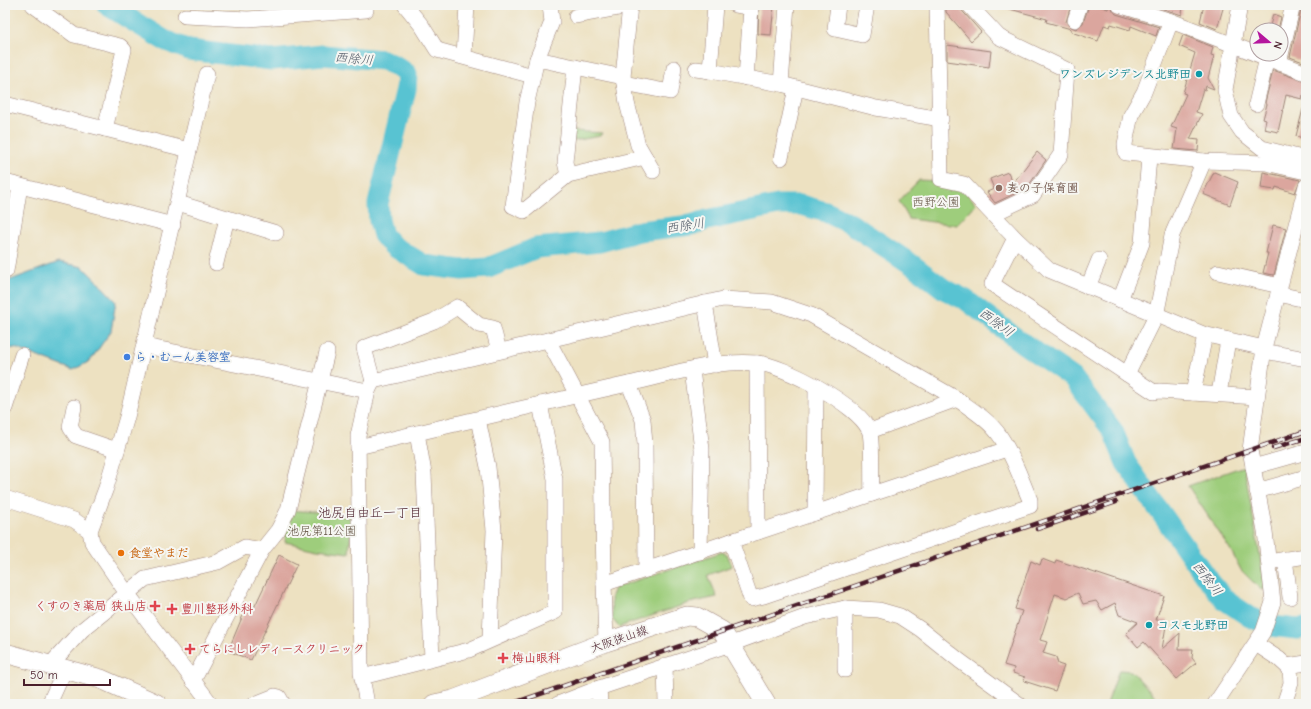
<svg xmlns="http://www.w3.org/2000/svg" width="1311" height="709" viewBox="0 0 1311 709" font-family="'Comic Neue','Klee One',sans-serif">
  <rect width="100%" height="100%" fill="#f6f6f2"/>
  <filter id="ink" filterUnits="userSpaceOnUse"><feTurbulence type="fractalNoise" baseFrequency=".025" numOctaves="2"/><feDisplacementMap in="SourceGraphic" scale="8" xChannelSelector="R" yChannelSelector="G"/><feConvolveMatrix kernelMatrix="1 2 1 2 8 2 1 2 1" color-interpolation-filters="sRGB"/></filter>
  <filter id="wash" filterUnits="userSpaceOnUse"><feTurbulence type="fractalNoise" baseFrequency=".012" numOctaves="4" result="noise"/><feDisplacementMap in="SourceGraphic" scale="16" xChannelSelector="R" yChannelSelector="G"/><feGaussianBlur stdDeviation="0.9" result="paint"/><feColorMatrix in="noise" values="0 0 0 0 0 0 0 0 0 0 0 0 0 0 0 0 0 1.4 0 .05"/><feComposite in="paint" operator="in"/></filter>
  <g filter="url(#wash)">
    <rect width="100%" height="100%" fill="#ede1c1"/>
    <g fill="#9ecd7b" stroke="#747653">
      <polygon points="574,131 602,133 600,136 573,141"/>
      <polygon points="919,180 937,181 962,187 976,204 957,225 909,219 899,201"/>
      <polygon points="1244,466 1266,590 1260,589 1241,570 1230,549 1188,486"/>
      <polygon points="288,510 329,513 352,518 349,553 317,549 285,542"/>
      <polygon points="722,552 727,554 732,566 708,575 717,597 689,603 619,627 612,619 611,596 614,588"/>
      <polygon points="1119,670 1131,671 1163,704 1107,704"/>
    </g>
    <polygon fill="#58c3d2" stroke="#51717e" points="59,262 83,267 116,301 111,331 90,361 73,370 15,348 5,349 5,282"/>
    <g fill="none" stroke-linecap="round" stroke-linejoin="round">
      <polyline stroke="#58c3d2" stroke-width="21" points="107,5 164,40 189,50 272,60 323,55 383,60 396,66 407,74 406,89 378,204 379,220 383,235 393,246 424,265 462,270 488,268 536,248 600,242 640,231 691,225 707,220 778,205 801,205 826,212 851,224 914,266 944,289 966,300 1021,342 1073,378 1113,431 1126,463 1206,577 1225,600 1250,617 1272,626 1297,629 1306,628"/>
    </g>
    <g id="blocks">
      <g fill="#dba69e">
        <polygon points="759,5 774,5 771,35 758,34"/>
        <polygon points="946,5 957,5 981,32 971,41 946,12"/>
        <polygon points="1006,5 1071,5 1066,22 1069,26 1076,29 1083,23 1089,5 1097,5 1108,9 1109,5 1116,14 1159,27 1156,36 1131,26 1130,30 1111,24 1110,27 1104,25 1098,41 1071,32 1071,29 1046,22 1047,19 1006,8"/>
        <polygon points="1155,5 1183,5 1182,15 1154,6"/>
        <polygon points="1204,5 1224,5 1217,29 1200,22"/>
        <polygon points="1302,5 1306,5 1306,63 1290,57"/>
        <polygon points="1273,14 1281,17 1278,30 1269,30"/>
        <polygon points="1183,35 1213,47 1211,55 1214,56 1208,78 1214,89 1206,86 1205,90 1203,89 1196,112 1202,114 1190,139 1199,140 1198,151 1174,149 1177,129 1171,127 1186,94 1183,93 1195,53 1179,46"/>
        <polygon points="947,45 991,51 989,67 947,61"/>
        <polygon points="1273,70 1306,82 1306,96 1303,95 1302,99 1286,95 1278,132 1264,129 1266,120 1263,119 1267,104 1265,103"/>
        <polygon points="1303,109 1306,110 1306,139 1296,136"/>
        <polygon points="1037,152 1046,160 1027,188 995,203 987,192 994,189 990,179 1008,172 1013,183"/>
        <polygon points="1214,172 1238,182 1230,205 1203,194"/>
        <polygon points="1263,172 1300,180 1295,193 1276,187 1275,190 1261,188"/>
        <polygon points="1273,225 1286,228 1274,275 1263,273 1268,253 1266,253"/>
        <polygon points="279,555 297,564 251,660 228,651 246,608 253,610"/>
        <polygon points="1042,559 1055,564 1056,560 1164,596 1156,620 1167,620 1162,649 1180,633 1179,649 1193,649 1192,658 1196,663 1177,679 1144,642 1138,647 1126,633 1138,622 1119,615 1115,603 1102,610 1096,601 1083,604 1078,593 1067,598 1055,594 1040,640 1047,642 1043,653 1056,657 1058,664 1064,666 1055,691 1024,681 1025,677 1013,673 1014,668 1004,665 1022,611 1015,609 1031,561 1040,565"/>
      </g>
    </g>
  </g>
  <g filter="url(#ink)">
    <use href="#blocks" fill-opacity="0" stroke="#9c8076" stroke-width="1"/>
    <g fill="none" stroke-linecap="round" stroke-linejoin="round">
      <defs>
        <g id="minor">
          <polyline points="33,5 74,35 120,46 124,50 105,129"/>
          <polyline points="405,5 422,26 437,50 533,76"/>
          <polyline points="630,5 623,77 627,103 638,145 653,171"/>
          <polyline points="735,5 751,8 746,78"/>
          <polyline points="838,5 835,29 862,35 867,5"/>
          <polyline points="937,5 941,179 964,184 1015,238 1049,270 1203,334 1264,348"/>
          <polyline points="969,5 999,37 1067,70 1061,154 1033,195 993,214"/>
          <polyline points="1119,5 1171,21 1306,73"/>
          <polyline points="1240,5 1225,90 1231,116 1242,132 1262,148 1306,159"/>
          <polyline points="185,16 248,19 366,10"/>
          <polyline points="576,16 630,6"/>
          <polyline points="1075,20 1080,5"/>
          <polyline points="1171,21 1144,92 1131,115 1125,144 1126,153 1204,161 1266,163 1306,172"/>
          <polyline points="464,56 467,5"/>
          <polyline points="537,59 552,22 550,5"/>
          <polyline points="1279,63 1293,5"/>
          <polyline points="696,69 710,71 715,5"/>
          <polyline points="710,71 781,84 876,108 941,119"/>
          <polyline points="207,74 127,417 106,488 90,531 92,542 124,589 211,704"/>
          <polyline points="623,77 537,59 527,102 513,206 524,211 568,175 645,157"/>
          <polyline points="624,83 670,92 674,68"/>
          <polyline points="781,84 787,5"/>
          <polyline points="5,104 189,150"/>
          <polyline points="1256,104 1267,58"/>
          <polyline points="781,158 796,88"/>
          <polyline points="568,175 565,162 575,67"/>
          <polyline points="5,182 173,225"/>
          <polyline points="178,203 276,233"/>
          <polyline points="1015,238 992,284 1154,392 1159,391 1257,397"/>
          <polyline points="216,263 227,218"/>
          <polyline points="6,271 20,186"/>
          <polyline points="1218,272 1280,286"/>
          <polyline points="1088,287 1099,260"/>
          <polyline points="1278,294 1306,300"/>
          <polyline points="1120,300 1142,243 1149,157"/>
          <polyline points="705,303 715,365"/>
          <polyline points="548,340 602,442 604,584"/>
          <polyline points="145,346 368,391"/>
          <polyline points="1264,351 1306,359"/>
          <polyline points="757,363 758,532"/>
          <polyline points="692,370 702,449 700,552"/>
          <polyline points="1127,374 1156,316 1172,235 1204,161"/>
          <polyline points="373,381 364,348 434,321 457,307 479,325 493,328 499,351"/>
          <polyline points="629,384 643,420 645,444 646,570"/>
          <polyline points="1193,393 1205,335"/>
          <polyline points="1219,394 1228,340"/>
          <polyline points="74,407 70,427 76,436 117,450"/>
          <polyline points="5,408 22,355"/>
          <polyline points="478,419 488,467 494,530 490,640"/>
          <polyline points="870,431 957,399"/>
          <polyline points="417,433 424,473 432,659"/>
          <path d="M 358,447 C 448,426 538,404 628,384 C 670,375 714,359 757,363 C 784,365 858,405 869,430 C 873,438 871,483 872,494"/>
          <polyline points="1253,467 1306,452"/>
          <polyline points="1257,491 1306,477"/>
          <polyline points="5,498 74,520 90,531"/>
          <polyline points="815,513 816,386"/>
          <polyline points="731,541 1007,449"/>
          <polyline points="1285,559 1290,597"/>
          <polyline points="1275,561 1306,556"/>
          <polyline points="1256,644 1279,659 1290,669 1291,683 1284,704"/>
          <polyline points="51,664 82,630 145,579 218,562 245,547 262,550"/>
          <polyline points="665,665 666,704"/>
          <polyline points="1287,666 1306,663"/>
          <polyline points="845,670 845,608"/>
          <polyline points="362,677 469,650 555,612 555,479 540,404"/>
          <polyline points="193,681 262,550 278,530 288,510 327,352"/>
          <polyline points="599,688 600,704"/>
          <polyline points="49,704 65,669"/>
          <polyline points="255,704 275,696 279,697 283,704"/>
          <path d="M 367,704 L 361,672 L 358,436 L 368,391 L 373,381 L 723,299 L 772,302 L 811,315 L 957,399 C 972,410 989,420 1000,436 C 1013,455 1021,479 1030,500 L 1030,506 L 764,596 L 751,599 L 731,541 L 604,584 L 606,642"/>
          <polyline points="558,704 599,688 731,644 805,617 845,608 879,610 900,616 920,629 960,661 1019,704"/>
          <polyline points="1215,704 1263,632 1273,602 1265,531 1250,450 1264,348 1306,186"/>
        </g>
        <g id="major">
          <polyline points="5,653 101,679 157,704"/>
          <polyline points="434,704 453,700 606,642 687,616 697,617 722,631 766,704"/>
        </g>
      </defs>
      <use href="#minor" stroke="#9c8076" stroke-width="16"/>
      <use href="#major" stroke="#9c8076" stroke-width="20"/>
      <use href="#minor" stroke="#fff" stroke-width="15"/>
      <use href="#major" stroke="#fff" stroke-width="19"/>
      <defs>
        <g id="rail">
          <polyline points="1273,448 1306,438"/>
          <polyline points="1037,529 1116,502"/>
          <polyline points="511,704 1306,431"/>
        </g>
      </defs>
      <use href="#rail" stroke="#4a1f2b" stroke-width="4.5"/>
      <use href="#rail" stroke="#f6f6f2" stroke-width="3" stroke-dasharray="9" stroke-linecap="butt"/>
    </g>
  </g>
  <g fill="#0f9aa8" stroke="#f6f6f2" stroke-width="1.5">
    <circle cx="1199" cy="74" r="4"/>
    <circle cx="1149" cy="625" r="4"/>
  </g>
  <circle fill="#8d6e63" stroke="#f6f6f2" stroke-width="1.5" cx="999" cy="188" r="4"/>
  <circle fill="#3f7fe0" stroke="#f6f6f2" stroke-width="1.5" cx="127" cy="357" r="4"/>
  <circle fill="#e8710a" stroke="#f6f6f2" stroke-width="1.5" cx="121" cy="553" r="4"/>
  <g fill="#e0444e" stroke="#f6f6f2" stroke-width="1.5">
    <path d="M153 600h4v4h4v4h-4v4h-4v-4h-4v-4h4z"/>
    <path d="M170 603h4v4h4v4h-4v4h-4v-4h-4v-4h4z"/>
    <path d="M188 643h4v4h4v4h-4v4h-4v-4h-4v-4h4z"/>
    <path d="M501 652h4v4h4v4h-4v4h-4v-4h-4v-4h4z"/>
  </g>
  <g text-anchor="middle" stroke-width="4" stroke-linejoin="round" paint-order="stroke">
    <g font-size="12" font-weight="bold" fill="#0d838f" stroke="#f6f6f2" text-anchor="end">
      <text x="1191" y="78">ワンズレジデンス北野田</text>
      <text x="1157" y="629" text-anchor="start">コスモ北野田</text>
    </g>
    <g font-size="12" font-weight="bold" fill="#785e54" stroke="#f6f6f2" text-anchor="start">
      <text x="1007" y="192">麦の子保育園</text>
    </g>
    <g font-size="12" fill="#635343" stroke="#f6f6f2">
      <text x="936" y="206">西野公園</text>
      <text x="322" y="535">池尻第11公園</text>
    </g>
    <g font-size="12" font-weight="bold" fill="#366cbe" stroke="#f6f6f2" text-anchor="start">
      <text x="135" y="361">ら・むーん美容室</text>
    </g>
    <g font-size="12" font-weight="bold" fill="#c56008" stroke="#f6f6f2" text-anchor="start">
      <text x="129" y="557">食堂やまだ</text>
    </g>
    <g font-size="12" font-weight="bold" fill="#be3a42" stroke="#f6f6f2" text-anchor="start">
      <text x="147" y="610" text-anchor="end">くすのき薬局 狭山店</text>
      <text x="181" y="613">豊川整形外科</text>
      <text x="199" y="653">てらにしレディースクリニック</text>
      <text x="512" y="662">梅山眼科</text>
    </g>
    <g font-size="12" fill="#4a1f2b" stroke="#f6f6f2">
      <text transform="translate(619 639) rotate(-19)" y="4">大阪狭山線</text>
    </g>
    <g font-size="13" font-style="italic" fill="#4f5865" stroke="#f6f6f2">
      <text transform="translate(354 58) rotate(5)" y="5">西除川</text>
      <text transform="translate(685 225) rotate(-9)" y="5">西除川</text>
      <text transform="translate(997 322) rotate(36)" y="5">西除川</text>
      <text transform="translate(1208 578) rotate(52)" y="5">西除川</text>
    </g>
    <g font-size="13" fill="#4a1f2b" stroke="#f6f6f2">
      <text x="370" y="517">池尻自由丘一丁目</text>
    </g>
  </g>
  <rect width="1311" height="709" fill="none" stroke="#f6f6f2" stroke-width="20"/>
  <g transform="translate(1269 42) rotate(109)"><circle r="19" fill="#f6f6f2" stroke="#b1a0a2"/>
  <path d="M0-3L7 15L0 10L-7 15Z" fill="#b5179e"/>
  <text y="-6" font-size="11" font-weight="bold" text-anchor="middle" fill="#4a1f2b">N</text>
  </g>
  <path d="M24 679v6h86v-6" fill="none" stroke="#4a1f2b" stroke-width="2"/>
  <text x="30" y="679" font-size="12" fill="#4a1f2b" stroke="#f6f6f2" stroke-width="3" paint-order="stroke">50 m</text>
</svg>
